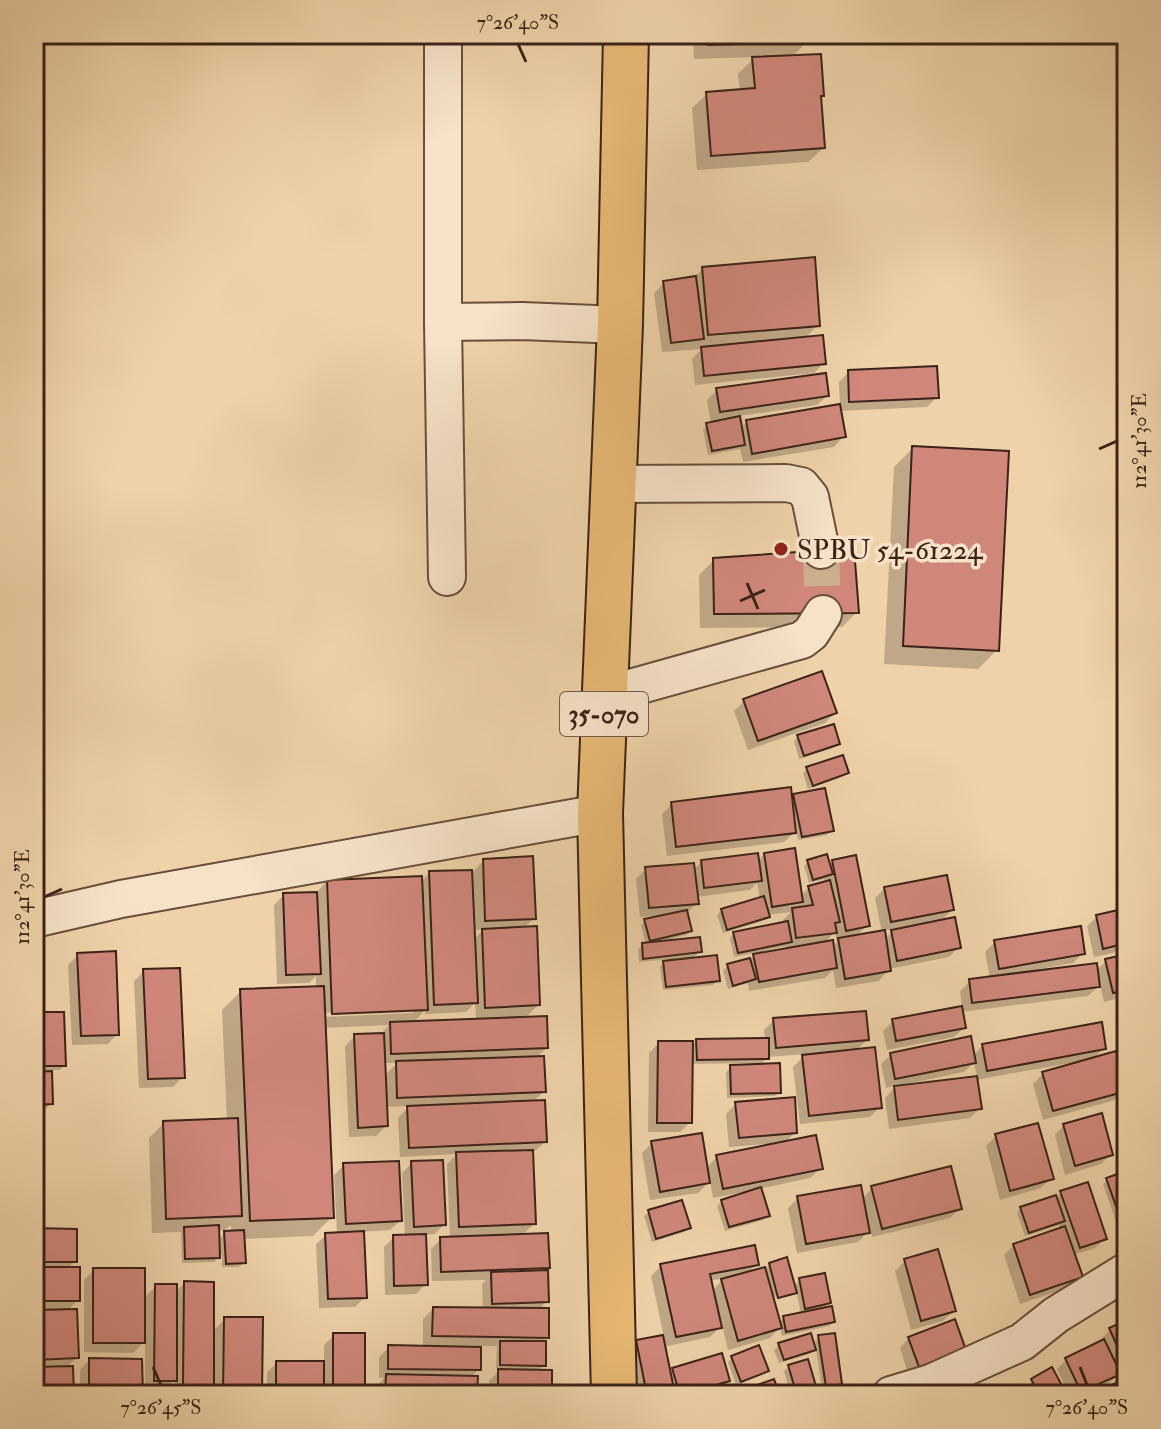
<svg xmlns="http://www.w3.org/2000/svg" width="1161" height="1429" viewBox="0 0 1161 1429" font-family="'IM FELL Double Pica',serif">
  <rect width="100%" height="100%" fill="#efd2a9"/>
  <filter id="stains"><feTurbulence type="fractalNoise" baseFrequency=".0025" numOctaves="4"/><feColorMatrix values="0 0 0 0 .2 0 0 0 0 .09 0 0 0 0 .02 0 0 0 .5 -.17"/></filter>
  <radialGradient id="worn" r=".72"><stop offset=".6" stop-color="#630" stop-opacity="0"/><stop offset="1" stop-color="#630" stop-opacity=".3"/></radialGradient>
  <g fill="#0003" fill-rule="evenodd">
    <polygon points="693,34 808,34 808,41 792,57 819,98 823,148 808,162 697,170 692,108 707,94 740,91 738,74 755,57 694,59"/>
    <polygon points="703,269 818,325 805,338 824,363 814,373 695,385 692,359 702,349 662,352 654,293 664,283 692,279"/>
    <polygon points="849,372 937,397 927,407 839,411 843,437 834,447 743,462 740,449 708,455 703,429 711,424 707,400 717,390 827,396 817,405 738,416 740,428 747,422 840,406 839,382"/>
    <polygon points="913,448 997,650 978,669 884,664 894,467"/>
    <polygon points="714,560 857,612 842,627 700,628 699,575"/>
    <polygon points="744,701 835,713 825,723 748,750 734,711"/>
    <polygon points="798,737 837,744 833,748 799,759 794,741"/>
    <polygon points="807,769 847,772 842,777 808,789 803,773"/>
    <polygon points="794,796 832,830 827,835 798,840 796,831 784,842 667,856 662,814 672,804 791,799"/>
    <path d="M 764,854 L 800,896 L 809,888 L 825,884 L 824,879 L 809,883 L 804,866 L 808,862 L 828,866 L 833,862 L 867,925 L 856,937 L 882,933 L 875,898 L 885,888 L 952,910 L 939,923 L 959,947 L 949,957 L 889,969 L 879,981 L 836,988 L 833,970 L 825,978 L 749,991 L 748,983 L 728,989 L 723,970 L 728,966 L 751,959 L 759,952 L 734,957 L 730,938 L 734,934 L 783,924 L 783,920 L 791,912 L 768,915 L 763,921 L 723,933 L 717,915 L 722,910 L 760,899 L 757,883 L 750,890 L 696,897 L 697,903 L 686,914 L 690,931 L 686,935 L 670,939 L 671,942 L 700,951 L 691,960 L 718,980 L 713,985 L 663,990 L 660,967 L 668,959 L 639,962 L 638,949 L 646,944 L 641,925 L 645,921 L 656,919 L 655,916 L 640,917 L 636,879 L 646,869 L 693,870 L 702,862 L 757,862 ZM 896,928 L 884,940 L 883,931 ZM 835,932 L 837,943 L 832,947 L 823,944 ZM 786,946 L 787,950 L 764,954 L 763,951 Z"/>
    <path d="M 483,861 L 534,918 L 523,929 L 538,1005 L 524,1019 L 546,1048 L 536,1058 L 544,1091 L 532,1103 L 545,1142 L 535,1151 L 531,1152 L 534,1224 L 521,1236 L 546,1235 L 547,1301 L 538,1310 L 547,1337 L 541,1343 L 544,1365 L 537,1372 L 550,1395 L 489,1395 L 489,1381 L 501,1369 L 496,1368 L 497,1346 L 480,1346 L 479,1369 L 471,1377 L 475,1395 L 376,1395 L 377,1386 L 384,1378 L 379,1378 L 379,1357 L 389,1347 L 423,1348 L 423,1319 L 433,1309 L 483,1309 L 482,1284 L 486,1280 L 432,1281 L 431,1249 L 441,1239 L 450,1239 L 447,1164 L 457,1154 L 400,1157 L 398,1118 L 410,1106 L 385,1107 L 386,1126 L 376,1136 L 349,1137 L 345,1046 L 355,1036 L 381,1034 L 389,1025 L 324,1028 L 332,1217 L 313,1236 L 242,1239 L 244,1262 L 239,1267 L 222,1267 L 222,1254 L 214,1262 L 182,1263 L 181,1232 L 152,1233 L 149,1138 L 164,1123 L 227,1121 L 222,1010 L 241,991 L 316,988 L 316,976 L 309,983 L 277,984 L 274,905 L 284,895 L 315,894 L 327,881 L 421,882 L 429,873 L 473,872 ZM 484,929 L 473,940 L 473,930 ZM 475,1003 L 476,1020 L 413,1023 L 425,1010 L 425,1014 L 466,1012 ZM 413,1009 L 413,1013 L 322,1017 L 322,1013 ZM 384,1063 L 397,1063 L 384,1076 ZM 231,1225 L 231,1233 L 225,1233 L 218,1241 L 217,1231 L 225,1230 Z"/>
    <polygon points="1127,910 1127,950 1094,957 1087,926 1097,917"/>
    <polygon points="995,942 1083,953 1073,963 1039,969 1039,972 1096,971 1106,961 1127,956 1127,996 1104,1002 1100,985 1088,996 961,1012 964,1028 954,1037 887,1050 883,1031 893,1021 962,1008 960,991 970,981 990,979 985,952"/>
    <polygon points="78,955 117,1034 108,1044 72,1045 68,965"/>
    <polygon points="144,971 183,1077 173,1087 139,1088 134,981"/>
    <polygon points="42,1014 64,1065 60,1070 50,1070 51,1103 42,1113 34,1113 34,1074 40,1074 38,1018"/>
    <polygon points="774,1020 867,1040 855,1051 880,1107 870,1117 800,1124 793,1067 806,1054 768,1057 759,1066 779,1092 775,1096 727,1098 726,1072 731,1067 756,1066 755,1063 690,1064 690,1122 680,1132 648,1132 649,1053 659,1043 691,1047 697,1041 765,1040 764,1030"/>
    <path d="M 983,1045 L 1104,1048 L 1093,1059 L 1125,1090 L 1115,1100 L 1043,1120 L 1033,1084 L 1043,1074 L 1075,1064 L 1075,1062 L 976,1080 L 980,1108 L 970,1118 L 889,1129 L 885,1098 L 897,1085 L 886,1088 L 881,1064 L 891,1055 L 973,1056 ZM 974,1062 L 977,1078 L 907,1087 L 906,1084 L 964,1072 Z"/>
    <polygon points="736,1104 795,1132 785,1143 820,1169 810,1178 759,1189 767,1215 763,1220 725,1231 717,1206 722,1202 745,1194 744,1192 713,1198 710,1181 698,1193 650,1200 642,1153 652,1143 706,1168 717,1157 767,1147 767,1144 729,1147 726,1114"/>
    <polygon points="1064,1125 1111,1154 1101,1164 1065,1175 1055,1135"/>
    <polygon points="996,1136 1051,1178 1041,1188 1000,1200 986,1146"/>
    <polygon points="412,1163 444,1224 435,1234 424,1235 426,1284 416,1294 385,1295 384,1247 394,1237 405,1237 402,1173"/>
    <polygon points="1127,1163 1127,1241 1123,1242 1103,1184 1117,1176 1116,1174"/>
    <polygon points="344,1165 400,1221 390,1230 362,1232 365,1297 355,1307 319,1308 316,1244 326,1235 337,1234 334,1175"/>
    <polygon points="872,1188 960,1208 950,1218 872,1237 870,1230 858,1242 797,1253 788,1208 798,1198 862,1199"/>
    <polygon points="1061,1193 1105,1238 1095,1248 1073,1255 1080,1277 1070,1287 1020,1304 1004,1255 1014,1245 1060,1229 1059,1225 1025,1236 1017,1213 1021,1208 1057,1197"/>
    <polygon points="649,1212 689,1228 684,1232 652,1242 644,1216"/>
    <polygon points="34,1230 75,1261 67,1269 78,1300 67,1311 77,1357 66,1368 72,1395 34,1395"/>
    <polygon points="937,1252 953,1311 943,1321 911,1330 895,1271 905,1261"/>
    <path d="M 757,1264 L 747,1274 L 765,1269 L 770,1264 L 793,1287 L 800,1280 L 829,1303 L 822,1310 L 833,1322 L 829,1326 L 782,1336 L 780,1327 L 770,1338 L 728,1350 L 722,1325 L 710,1337 L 663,1347 L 668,1374 L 673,1369 L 728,1380 L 724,1385 L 690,1395 L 675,1395 L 674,1392 L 671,1395 L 635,1395 L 627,1352 L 637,1342 L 664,1337 L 651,1276 L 661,1266 ZM 724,1278 L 712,1291 L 710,1281 ZM 796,1290 L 801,1314 L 784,1318 L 778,1323 L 768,1299 L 792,1292 L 792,1295 Z"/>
    <polygon points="94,1270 143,1299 156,1286 175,1292 185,1283 212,1332 225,1319 260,1395 214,1395 214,1382 202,1394 174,1394 174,1381 165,1390 145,1390 145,1341 133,1353 84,1352 84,1280"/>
    <polygon points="1127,1322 1127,1395 1093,1395 1120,1383 1117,1376 1108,1384 1087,1395 1069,1395 1057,1369 1067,1359 1102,1343 1100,1340 1110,1330"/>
    <polygon points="334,1335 363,1392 360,1395 267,1395 267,1372 277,1363 324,1363 324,1345"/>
    <polygon points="819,1337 840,1383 836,1388 822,1390 816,1348 809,1354 779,1363 774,1350 779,1345 812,1345"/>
    <polygon points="909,1338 964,1350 909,1376 900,1348"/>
    <polygon points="732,1358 766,1371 762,1375 736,1385 728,1362"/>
    <polygon points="89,1360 141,1395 80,1395 80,1370"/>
    <polygon points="789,1367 814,1386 809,1390 791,1395 784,1371"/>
    <polygon points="1051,1370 1065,1395 1024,1395 1022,1391 1032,1381"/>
  </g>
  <g fill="#d0877a" stroke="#3c2218" stroke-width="2">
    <polygon points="707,34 810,34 811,42 708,45"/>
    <polygon points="821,54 824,96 821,96 825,148 711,156 706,92 755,88 752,57"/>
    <polygon points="815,257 820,326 708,335 702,267"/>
    <polygon points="696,276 704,339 671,343 663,281"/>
    <polygon points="823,335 826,364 704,376 701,347"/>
    <polygon points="937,366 939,398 849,402 848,370"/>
    <polygon points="826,373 829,396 720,412 716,388"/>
    <polygon points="840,404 846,437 752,454 746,420"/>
    <polygon points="740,416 745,445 712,451 706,423"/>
    <polygon points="912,446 1009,451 999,651 903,646"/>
    <polygon points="854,548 859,613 714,614 713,558"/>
    <polygon points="822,671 837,713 758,741 743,699"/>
    <polygon points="834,724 840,744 804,756 797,735"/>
    <polygon points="843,755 849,773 813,786 806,767"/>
    <polygon points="791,787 796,833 676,847 671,802"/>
    <polygon points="825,788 834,831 802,837 793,794"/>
    <polygon points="795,848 803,902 772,907 764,853"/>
    <polygon points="758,853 762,881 704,888 701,860"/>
    <polygon points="827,854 833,874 813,880 807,860"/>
    <polygon points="856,855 870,926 846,931 832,860"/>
    <polygon points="533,856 536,919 485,921 483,859"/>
    <polygon points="694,863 699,904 649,908 645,867"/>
    <polygon points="472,870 478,1003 434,1005 429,871"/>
    <polygon points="947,875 954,910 891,922 884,887"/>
    <polygon points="422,876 428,1010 332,1014 327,880"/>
    <polygon points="830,880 840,922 835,923 837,933 796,938 792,908 813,905 808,886"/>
    <polygon points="317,892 321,974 286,975 283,893"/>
    <polygon points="764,896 770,917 727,930 721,909"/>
    <polygon points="1127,908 1127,943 1103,949 1096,915"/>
    <polygon points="687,910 692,931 650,941 644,919"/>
    <polygon points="955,917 961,948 897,961 891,930"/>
    <polygon points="788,921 792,942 738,953 733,932"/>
    <polygon points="537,926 540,1005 485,1008 482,929"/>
    <polygon points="1081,926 1085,954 999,969 994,940"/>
    <polygon points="885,930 891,971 845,979 838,938"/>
    <polygon points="700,937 702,952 643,959 642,943"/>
    <polygon points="833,940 837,968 759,982 753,954"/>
    <polygon points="116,951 119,1035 81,1036 77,953"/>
    <polygon points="1127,954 1127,990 1113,993 1105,959"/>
    <polygon points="717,955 720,981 666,987 663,961"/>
    <polygon points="750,958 756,979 733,986 727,964"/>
    <polygon points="1097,963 1100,987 972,1003 969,979"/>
    <polygon points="180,968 185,1078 148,1079 143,969"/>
    <polygon points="324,986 334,1218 250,1221 240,989"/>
    <polygon points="962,1006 966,1028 896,1041 892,1019"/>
    <polygon points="866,1011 869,1040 776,1048 773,1018"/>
    <polygon points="41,1012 64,1012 66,1066 43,1066"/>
    <polygon points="547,1016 548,1048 391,1054 390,1022"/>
    <polygon points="1102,1022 1106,1049 987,1071 982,1044"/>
    <polygon points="384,1033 388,1126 358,1128 354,1034"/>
    <polygon points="971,1036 976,1063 895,1079 890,1053"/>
    <polygon points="769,1038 769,1059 697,1060 696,1039"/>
    <polygon points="658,1041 693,1041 692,1123 657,1123"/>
    <polygon points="875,1047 882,1108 809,1116 802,1055"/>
    <polygon points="1116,1051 1127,1091 1053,1111 1042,1072"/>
    <polygon points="544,1056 546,1092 397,1098 396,1061"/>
    <polygon points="780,1063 781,1093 731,1094 730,1065"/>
    <polygon points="52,1071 53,1104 34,1105 34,1072"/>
    <polygon points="977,1076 982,1109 898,1120 894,1086"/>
    <polygon points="795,1097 797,1133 739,1138 735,1102"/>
    <polygon points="545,1100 547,1142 409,1148 407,1106"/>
    <polygon points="1102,1113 1113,1155 1075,1166 1063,1124"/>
    <polygon points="238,1118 242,1216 166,1219 163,1121"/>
    <polygon points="1038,1123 1054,1179 1010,1191 995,1134"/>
    <polygon points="702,1133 710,1183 660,1192 651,1141"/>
    <polygon points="816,1135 823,1169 723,1189 716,1155"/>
    <polygon points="533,1150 536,1224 459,1227 456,1152"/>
    <polygon points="443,1160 446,1225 414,1227 411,1161"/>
    <polygon points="399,1161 402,1221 346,1224 343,1163"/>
    <polygon points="951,1166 962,1209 882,1229 871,1186"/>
    <polygon points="1123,1172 1127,1182 1127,1237 1106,1178"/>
    <polygon points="1088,1182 1107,1239 1080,1248 1060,1191"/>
    <polygon points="861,1185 870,1233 806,1244 797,1196"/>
    <polygon points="761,1187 770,1216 729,1227 721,1200"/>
    <polygon points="1056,1195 1065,1221 1029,1233 1020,1207"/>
    <polygon points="682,1200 691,1228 656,1239 648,1210"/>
    <polygon points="219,1225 220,1258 185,1259 184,1227"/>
    <polygon points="1065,1226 1083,1277 1030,1295 1013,1244"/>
    <polygon points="34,1228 77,1229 77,1262 34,1262"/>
    <polygon points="244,1230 246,1263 226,1264 224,1231"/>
    <polygon points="364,1231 367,1298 328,1299 325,1233"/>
    <polygon points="548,1233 550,1268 441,1272 440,1237"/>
    <polygon points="426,1234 428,1285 394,1286 393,1235"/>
    <polygon points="755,1245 759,1265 710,1274 722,1328 676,1337 660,1264"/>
    <polygon points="938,1249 956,1311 921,1321 904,1259"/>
    <polygon points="787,1257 797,1293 778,1298 769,1263"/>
    <rect x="34" y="1267" width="46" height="34"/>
    <polygon points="765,1267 782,1328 738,1341 721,1279"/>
    <rect x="93" y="1268" width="52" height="75"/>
    <polygon points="548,1270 549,1302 492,1304 491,1272"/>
    <polygon points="825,1273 831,1303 805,1309 799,1278"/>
    <polygon points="184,1281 214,1282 214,1385 183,1385"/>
    <polygon points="155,1284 177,1284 177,1381 154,1381"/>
    <polygon points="832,1306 835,1322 786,1332 783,1316"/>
    <polygon points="433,1307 549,1308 549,1338 432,1336"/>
    <polygon points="77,1309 79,1358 34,1360 34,1310"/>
    <polygon points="224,1317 263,1317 262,1395 223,1395"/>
    <polygon points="955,1319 966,1350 919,1367 908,1337"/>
    <polygon points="1127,1320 1127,1368 1109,1328"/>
    <polygon points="333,1333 365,1333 365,1393 333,1392"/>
    <polygon points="811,1333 816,1350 784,1360 778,1343"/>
    <polygon points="835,1333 842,1384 826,1387 818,1335"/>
    <polygon points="663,1335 675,1394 647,1395 636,1340"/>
    <polygon points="1104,1339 1121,1374 1081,1392 1065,1358"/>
    <polygon points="500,1341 546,1341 546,1366 500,1365"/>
    <polygon points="388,1345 481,1347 481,1370 388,1369"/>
    <polygon points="759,1345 769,1371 741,1382 731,1356"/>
    <polygon points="722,1353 730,1381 680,1395 672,1368"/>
    <polygon points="89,1358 142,1359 143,1395 89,1395"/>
    <polygon points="808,1359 816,1386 796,1392 788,1365"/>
    <rect x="276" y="1361" width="48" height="34"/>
    <polygon points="73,1366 74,1395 34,1395 34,1367"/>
    <polygon points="1052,1367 1067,1395 1039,1395 1031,1379"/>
    <polygon points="498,1369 552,1370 552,1395 498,1395"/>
    <polygon points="386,1374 478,1376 477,1395 385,1395"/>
    <polygon points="1127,1378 1127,1395 1089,1395"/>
    <polygon points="774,1379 780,1395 732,1394"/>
  </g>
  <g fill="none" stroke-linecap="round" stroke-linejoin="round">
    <polyline stroke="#cbaf8c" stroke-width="36" stroke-dasharray="36 18" stroke-linecap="butt" points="821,550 823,614"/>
    <defs>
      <g id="minor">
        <polyline points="443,34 443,322 522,321 620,325"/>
        <polyline points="443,322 447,577"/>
        <polyline points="613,484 786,483 801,486 810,497 821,550"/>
        <polyline points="605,695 802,640 811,633 823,614"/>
        <polyline points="34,919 121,899 600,813"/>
        <polyline points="891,1395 931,1383 1022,1342 1056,1315 1127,1271"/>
      </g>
      <polyline id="major" points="614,1395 600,813 620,325 626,34"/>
    </defs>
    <use href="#minor" stroke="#694e3c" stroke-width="40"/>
    <use href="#major" stroke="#3c2218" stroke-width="48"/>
    <use href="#minor" stroke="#f5e2c7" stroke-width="36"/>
    <use href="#major" stroke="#e8b974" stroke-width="44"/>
  </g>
  <path fill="none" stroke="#3c2218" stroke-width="3" d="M 518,44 L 526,62M 1099,449 L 1117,441M 747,583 L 758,609M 740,601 L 765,590M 44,897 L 62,889M 153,1367 L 161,1385M 1080,1367 L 1087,1385"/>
  <circle fill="#8f2418" stroke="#f5e2c7" stroke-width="3" cx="781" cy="549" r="8"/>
  <g text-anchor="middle" stroke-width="7" stroke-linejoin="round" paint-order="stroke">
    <rect fill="#f5e2c7" stroke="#745c4c" stroke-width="2" x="560" y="692" width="88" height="44" rx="6"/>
    <g font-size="26" font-weight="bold" fill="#3c2218">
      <text x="604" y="723">35-070</text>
    </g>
    <g font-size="28" fill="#3c2218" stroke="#f5e2c7" text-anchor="start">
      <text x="797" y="559">SPBU 54-61224</text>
    </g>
  </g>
  <rect width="1161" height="1429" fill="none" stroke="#efd2a9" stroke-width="88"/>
  <rect x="44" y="44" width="1073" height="1341" fill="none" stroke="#3c2218" stroke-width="3"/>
  <g font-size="20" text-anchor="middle" fill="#3c2218">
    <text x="518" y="29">7°26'40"S</text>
    <text transform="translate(1139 441) rotate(-90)" y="7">112°41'30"E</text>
    <text transform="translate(22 897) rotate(-90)" y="7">112°41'30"E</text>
    <text x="161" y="1414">7°26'45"S</text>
    <text x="1087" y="1414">7°26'40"S</text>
  </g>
  <rect width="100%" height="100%" filter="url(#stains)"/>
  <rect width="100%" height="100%" fill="url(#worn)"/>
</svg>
